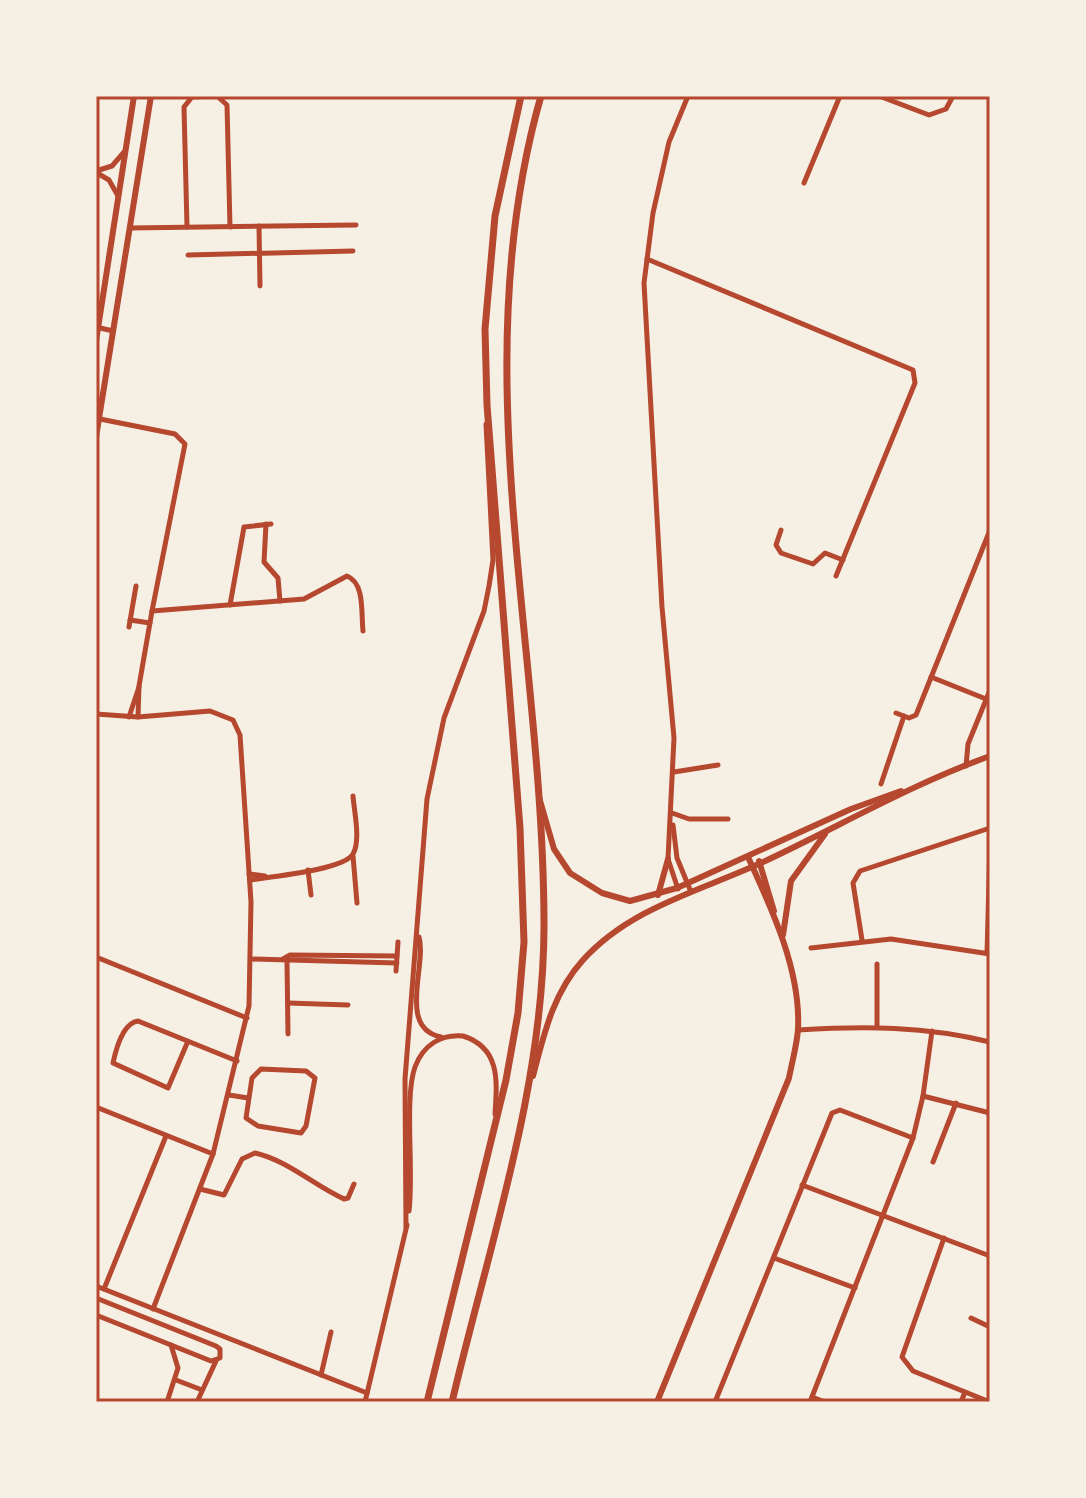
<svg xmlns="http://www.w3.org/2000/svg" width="1086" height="1498" viewBox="0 0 1086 1498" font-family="'Space Grotesk',sans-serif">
  <rect width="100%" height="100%" fill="#f6efe4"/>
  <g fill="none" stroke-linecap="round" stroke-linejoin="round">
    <g stroke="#b5482f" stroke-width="5">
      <polyline points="217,96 227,105 230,227"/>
      <polyline points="879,96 929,115 946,109 953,96"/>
      <polyline points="96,171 112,166 125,151"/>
      <polyline points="97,173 109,180 118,196"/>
      <polyline points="804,183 840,96"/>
      <polyline points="259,226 260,286"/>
      <polyline points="187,227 184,107 192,97 214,96"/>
      <polyline points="130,228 356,225"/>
      <polyline points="188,255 353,251"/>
      <polyline points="647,259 913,370 915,383 836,576"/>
      <polyline points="96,327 113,331"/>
      <polyline points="100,419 175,434 185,444 152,611 139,686 138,717"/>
      <polyline points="266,524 264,562 278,578 280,601"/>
      <polyline points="781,530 776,545 781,553 813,564 825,553 843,560"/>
      <polyline points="230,605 244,527 271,524"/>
      <path d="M 152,611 L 304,599 L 347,576 C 365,583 361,613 363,631"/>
      <polyline points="130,620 150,623"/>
      <polyline points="129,627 136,586"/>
      <polyline points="931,677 986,699"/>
      <polyline points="896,713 909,718 916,715 990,530"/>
      <polyline points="96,714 138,717 210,711 233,720 240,735 251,902 249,1006 213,1154 153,1309"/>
      <polyline points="129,717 139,687"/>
      <polyline points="966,766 968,744 990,690"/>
      <polyline points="674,772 718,765"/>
      <polyline points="881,784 904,716"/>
      <polyline points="672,813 689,819 728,819"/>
      <polyline points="673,825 677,858 691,892"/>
      <polyline points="353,856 357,903"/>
      <polyline points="308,870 311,895"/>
      <polyline points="249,874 265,876"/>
      <path d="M 250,880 C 269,877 344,870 353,854 C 361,840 354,811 353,796"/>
      <polyline points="678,889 668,859 674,738 662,607 644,283 653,213 669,142 688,96"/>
      <path d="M 419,937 C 427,966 397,1028 441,1037"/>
      <polyline points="862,940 853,883 860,871 990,828"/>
      <polyline points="811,948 891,939 990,954"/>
      <polyline points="987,953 990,844"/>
      <polyline points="96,957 247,1018"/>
      <polyline points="251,959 397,963"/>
      <polyline points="283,959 290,955 397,956"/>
      <polyline points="287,962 288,1034"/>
      <polyline points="396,971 398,942"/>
      <polyline points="288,1003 348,1005"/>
      <polyline points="877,1026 877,964"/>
      <path d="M 798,1030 C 864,1026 925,1026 990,1042"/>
      <path d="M 188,1041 L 168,1088 L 113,1063 C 116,1049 123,1023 138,1021 L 237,1061"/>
      <polygon points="261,1069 306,1071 315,1078 306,1126 301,1133 258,1126 246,1118 252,1078"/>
      <polyline points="229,1095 248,1098"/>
      <polyline points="923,1096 990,1113"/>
      <polyline points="96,1107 213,1154"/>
      <polyline points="933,1162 956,1103"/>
      <polyline points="802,1185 990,1256"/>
      <path d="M 200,1189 L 224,1195 L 242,1159 L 255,1153 C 289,1161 313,1185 344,1199 L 348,1198 L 354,1184"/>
      <path d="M 409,1211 C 414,1173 404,1097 415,1067 C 423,1045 441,1034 463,1036 C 501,1048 497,1082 495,1114"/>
      <polyline points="406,1228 405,1079 427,799 444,718 484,611 489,586 493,560 486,424"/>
      <polyline points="944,1238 902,1357 913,1371 990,1402"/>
      <polyline points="774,1258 855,1288"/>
      <polyline points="96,1286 367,1393"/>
      <polyline points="104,1289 166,1136"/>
      <polyline points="96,1298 216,1346 220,1349 220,1358 211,1361 96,1315"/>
      <polyline points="971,1318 990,1327"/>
      <polyline points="321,1375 331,1332"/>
      <polyline points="176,1380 202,1390"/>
      <polyline points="812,1397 825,1402"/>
      <polyline points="167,1402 178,1368 171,1345"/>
      <polyline points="197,1402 216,1361"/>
      <polyline points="365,1402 407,1225"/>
      <polyline points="715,1402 832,1113 840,1110 913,1138"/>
      <polyline points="810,1402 913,1138 923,1096 932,1031"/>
      <polyline points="961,1402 965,1392"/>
    </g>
    <g stroke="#b5482f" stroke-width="6">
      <polyline points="539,797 554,849 570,873 602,893 630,901 677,888 851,809 901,791"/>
      <polyline points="759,861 774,911"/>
      <polyline points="658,895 668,859"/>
      <polyline points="783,935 791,881 825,834"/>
      <path d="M 533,1076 C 544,1034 553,993 583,960 C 631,907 701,891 763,862 C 838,827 912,784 990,756"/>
      <path d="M 657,1402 L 789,1078 C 792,1062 797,1045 798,1029 C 801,971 772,909 748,857"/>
    </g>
    <g stroke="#b5482f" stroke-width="6">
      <polyline points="96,341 134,96"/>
      <polyline points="96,437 151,96"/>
    </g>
    <g stroke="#b5482f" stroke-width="7">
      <polyline points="427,1402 506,1080 518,1013 524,942 520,828 487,405 485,329 495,216 521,96"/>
      <path d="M 452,1402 C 489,1245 545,1084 544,921 C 543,645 463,368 541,96"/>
    </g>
  </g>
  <rect width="1086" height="1498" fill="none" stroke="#f6efe4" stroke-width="196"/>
  <rect x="98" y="98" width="890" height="1302" fill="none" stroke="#b5482f" stroke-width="3"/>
</svg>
